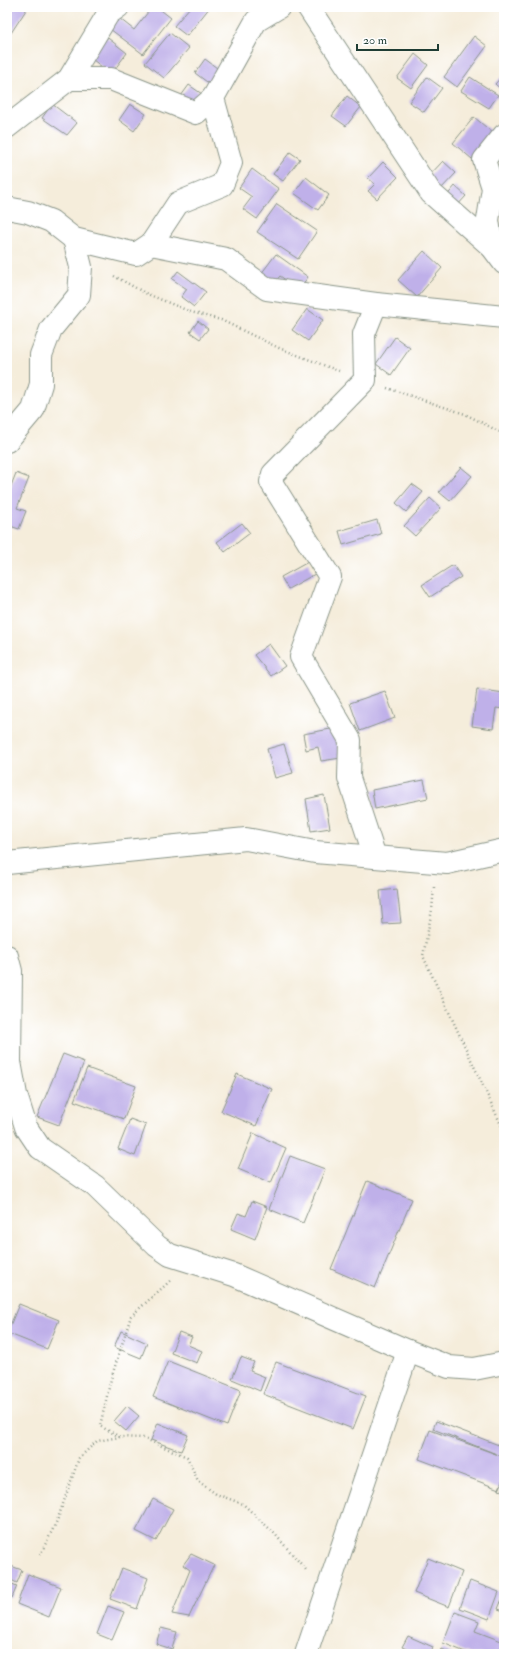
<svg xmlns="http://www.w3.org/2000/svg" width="511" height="1661" viewBox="0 0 511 1661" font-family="'IM FELL Double Pica',serif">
  <rect width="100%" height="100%" fill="#fff"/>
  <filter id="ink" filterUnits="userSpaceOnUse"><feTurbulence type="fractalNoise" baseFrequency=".025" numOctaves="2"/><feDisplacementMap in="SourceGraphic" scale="8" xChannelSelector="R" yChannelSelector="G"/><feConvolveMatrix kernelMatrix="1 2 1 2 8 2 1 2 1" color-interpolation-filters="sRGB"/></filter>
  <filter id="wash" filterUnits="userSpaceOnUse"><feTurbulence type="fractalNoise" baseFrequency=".012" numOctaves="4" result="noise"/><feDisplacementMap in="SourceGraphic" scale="16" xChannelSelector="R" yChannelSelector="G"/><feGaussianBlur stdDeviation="0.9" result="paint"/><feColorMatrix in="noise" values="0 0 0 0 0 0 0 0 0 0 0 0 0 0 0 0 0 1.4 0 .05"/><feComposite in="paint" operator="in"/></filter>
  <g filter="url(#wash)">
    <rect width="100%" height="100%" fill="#f5eddb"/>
    <g id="blocks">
      <g fill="#bfb0e9">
        <polygon points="13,7 28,7 11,33 7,30 7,17"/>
        <polygon points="152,7 157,7 171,18 143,54 106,26 115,15 134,30"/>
        <polygon points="190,7 210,7 187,36 174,26"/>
        <polygon points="170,33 189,48 164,78 145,63"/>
        <polygon points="104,35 127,53 111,74 88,56"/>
        <polygon points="474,36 487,46 457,87 444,77"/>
        <polygon points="415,54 428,65 411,88 397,78"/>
        <polygon points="205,59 221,71 211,85 195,73"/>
        <polygon points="504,74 504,92 495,84"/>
        <polygon points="427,77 442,88 424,112 409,102"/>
        <polygon points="470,77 498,95 489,108 461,91"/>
        <polygon points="189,85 202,94 194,105 181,96"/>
        <polygon points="347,96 361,107 346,126 332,116"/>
        <polygon points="52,104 77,123 67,135 42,118"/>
        <polygon points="130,104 146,114 134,131 119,120"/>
        <polygon points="474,117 493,133 472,159 453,143"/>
        <polygon points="290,152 300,159 283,181 273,174"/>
        <polygon points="443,161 456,173 440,190 427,178"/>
        <polygon points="383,162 398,177 377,199 368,191 375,184 368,178"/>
        <polygon points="252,169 279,189 257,219 243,209 252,197 239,188"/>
        <polygon points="306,177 329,195 318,210 294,193"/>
        <polygon points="455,186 466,196 456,207 445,198"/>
        <polygon points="277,204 317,231 298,259 257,232"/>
        <polygon points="424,251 442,268 417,297 398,280"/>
        <polygon points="276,254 308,277 299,289 280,276 274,283 261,274"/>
        <polygon points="178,271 206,292 194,307 181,297 187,289 172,279"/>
        <polygon points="307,309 323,320 308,341 292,330"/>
        <polygon points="198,321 208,329 200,339 190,332"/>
        <polygon points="395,337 410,348 391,375 376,364"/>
        <polygon points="461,467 472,476 450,501 439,492"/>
        <polygon points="16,473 29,478 17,508 26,511 19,529 7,525 7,496"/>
        <polygon points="412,484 423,492 406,512 396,503"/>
        <polygon points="430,498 441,508 415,536 404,526"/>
        <polygon points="377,520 381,534 343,545 339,531"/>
        <polygon points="242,523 250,533 225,552 217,542"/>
        <polygon points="308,562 315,574 288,589 281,577"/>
        <polygon points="453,565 461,577 430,597 422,585"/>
        <polygon points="269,644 285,666 271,676 254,655"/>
        <polygon points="477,689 504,693 504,709 496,708 493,729 472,726"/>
        <polygon points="385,691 395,718 360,731 350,703"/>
        <polygon points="336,728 341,758 321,761 318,747 306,750 303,734"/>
        <polygon points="284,744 293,773 275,778 267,749"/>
        <polygon points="424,780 428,798 375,809 372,790"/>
        <polygon points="324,795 330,828 311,831 306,799"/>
        <polygon points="397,889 401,923 383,924 380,891"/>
        <polygon points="63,1054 84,1062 59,1125 37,1117"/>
        <polygon points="87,1068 136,1086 124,1119 74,1101"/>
        <polygon points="237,1074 272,1089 256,1126 221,1111"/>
        <polygon points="130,1119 146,1125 135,1156 118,1149"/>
        <polygon points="253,1133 286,1148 271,1183 238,1169"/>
        <polygon points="290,1156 325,1169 303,1223 269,1209"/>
        <polygon points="367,1181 412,1199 375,1288 331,1269"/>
        <polygon points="252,1201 267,1207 255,1239 231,1229 238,1213 246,1216"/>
        <polygon points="19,1304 59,1320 47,1349 7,1333"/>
        <polygon points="121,1331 147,1343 141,1358 114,1347"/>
        <polygon points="179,1332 192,1337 188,1345 202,1351 197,1363 171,1353"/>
        <polygon points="241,1357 254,1362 250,1371 265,1377 260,1391 232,1379"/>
        <polygon points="168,1361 241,1390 227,1426 153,1397"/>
        <polygon points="276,1362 366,1396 353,1429 263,1394"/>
        <polygon points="127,1406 139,1416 126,1431 114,1421"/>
        <polygon points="436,1421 504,1447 504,1457 433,1429"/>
        <polygon points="158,1423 188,1435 181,1451 151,1440"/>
        <polygon points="430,1430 504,1457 504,1476 499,1489 419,1459"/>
        <polygon points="504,1479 504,1486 502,1491 499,1490"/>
        <polygon points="153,1499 173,1509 156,1541 136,1531"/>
        <polygon points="191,1554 214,1565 189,1617 172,1614 190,1570 183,1565"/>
        <polygon points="428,1558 462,1572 449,1607 414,1593"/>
        <polygon points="8,1565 22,1570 17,1583 7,1578"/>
        <polygon points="122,1568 148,1578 137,1609 110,1599"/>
        <polygon points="28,1574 61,1587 49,1617 17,1604"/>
        <polygon points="470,1581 499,1592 489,1619 460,1608"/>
        <polygon points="7,1582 17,1586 12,1598 7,1596"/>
        <polygon points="504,1594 504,1611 498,1609"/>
        <polygon points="108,1606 124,1612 112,1640 97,1634"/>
        <polygon points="455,1612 479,1621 475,1631 504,1642 504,1654 470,1654 443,1643"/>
        <polygon points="161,1628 177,1632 172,1649 156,1644"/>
        <polygon points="408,1636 433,1647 430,1654 417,1654 402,1647"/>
        <polygon points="442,1649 453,1654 440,1654"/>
      </g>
    </g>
  </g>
  <g filter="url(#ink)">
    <use href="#blocks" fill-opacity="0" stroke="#8a9588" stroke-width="1"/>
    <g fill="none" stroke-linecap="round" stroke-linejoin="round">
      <defs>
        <g id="minor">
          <polyline points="308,7 431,193 492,247 504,263"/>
          <polyline points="69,79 111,79 196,113 213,98"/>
          <polyline points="7,127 69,79 108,14 118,7"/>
          <polyline points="7,208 28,212 51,221 74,239 136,254 151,244 178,203 222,185 231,163 213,98 256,21 279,7"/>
          <polyline points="151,244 226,259 267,289 376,304 504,317"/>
          <polyline points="492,247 488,220 493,188 484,160 504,135"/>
          <polyline points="7,441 33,410 41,384 41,355 51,329 79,295 81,267 74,239"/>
          <polyline points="375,857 349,778 350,740 301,657 330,577 271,482 273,474 365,380 364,334 376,304"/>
          <polyline points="7,863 246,839 315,852 447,863 504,850"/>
          <polyline points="7,956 11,971 10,1062 16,1095 26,1127 40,1148 95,1186 157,1246 170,1255 234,1275 408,1351 449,1367 474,1369 504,1363"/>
          <polyline points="306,1654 408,1351"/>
        </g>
      </defs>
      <use href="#minor" stroke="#8a9588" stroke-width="24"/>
      <g stroke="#8a9588" stroke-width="2.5" stroke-dasharray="1 3" stroke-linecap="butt">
        <polyline points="114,276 145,293 191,312 221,320 279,348 339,371"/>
        <polyline points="387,388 465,414 504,434"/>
        <polyline points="434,887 432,910 423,956 504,1131"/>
        <polyline points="170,1281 131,1316 111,1379 100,1426 120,1437 143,1438 187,1457 198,1481 216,1494 243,1504 273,1532 307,1571"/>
        <polyline points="40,1555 57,1521 79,1458 97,1441 120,1437"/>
      </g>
      <use href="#minor" stroke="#fff" stroke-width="22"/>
    </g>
  </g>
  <rect width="511" height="1661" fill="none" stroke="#fff" stroke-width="24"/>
  <path d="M357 44v6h81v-6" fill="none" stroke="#1f3d34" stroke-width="2"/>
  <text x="363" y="44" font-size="12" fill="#1f3d34" stroke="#ffffff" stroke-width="3" paint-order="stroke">20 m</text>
</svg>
